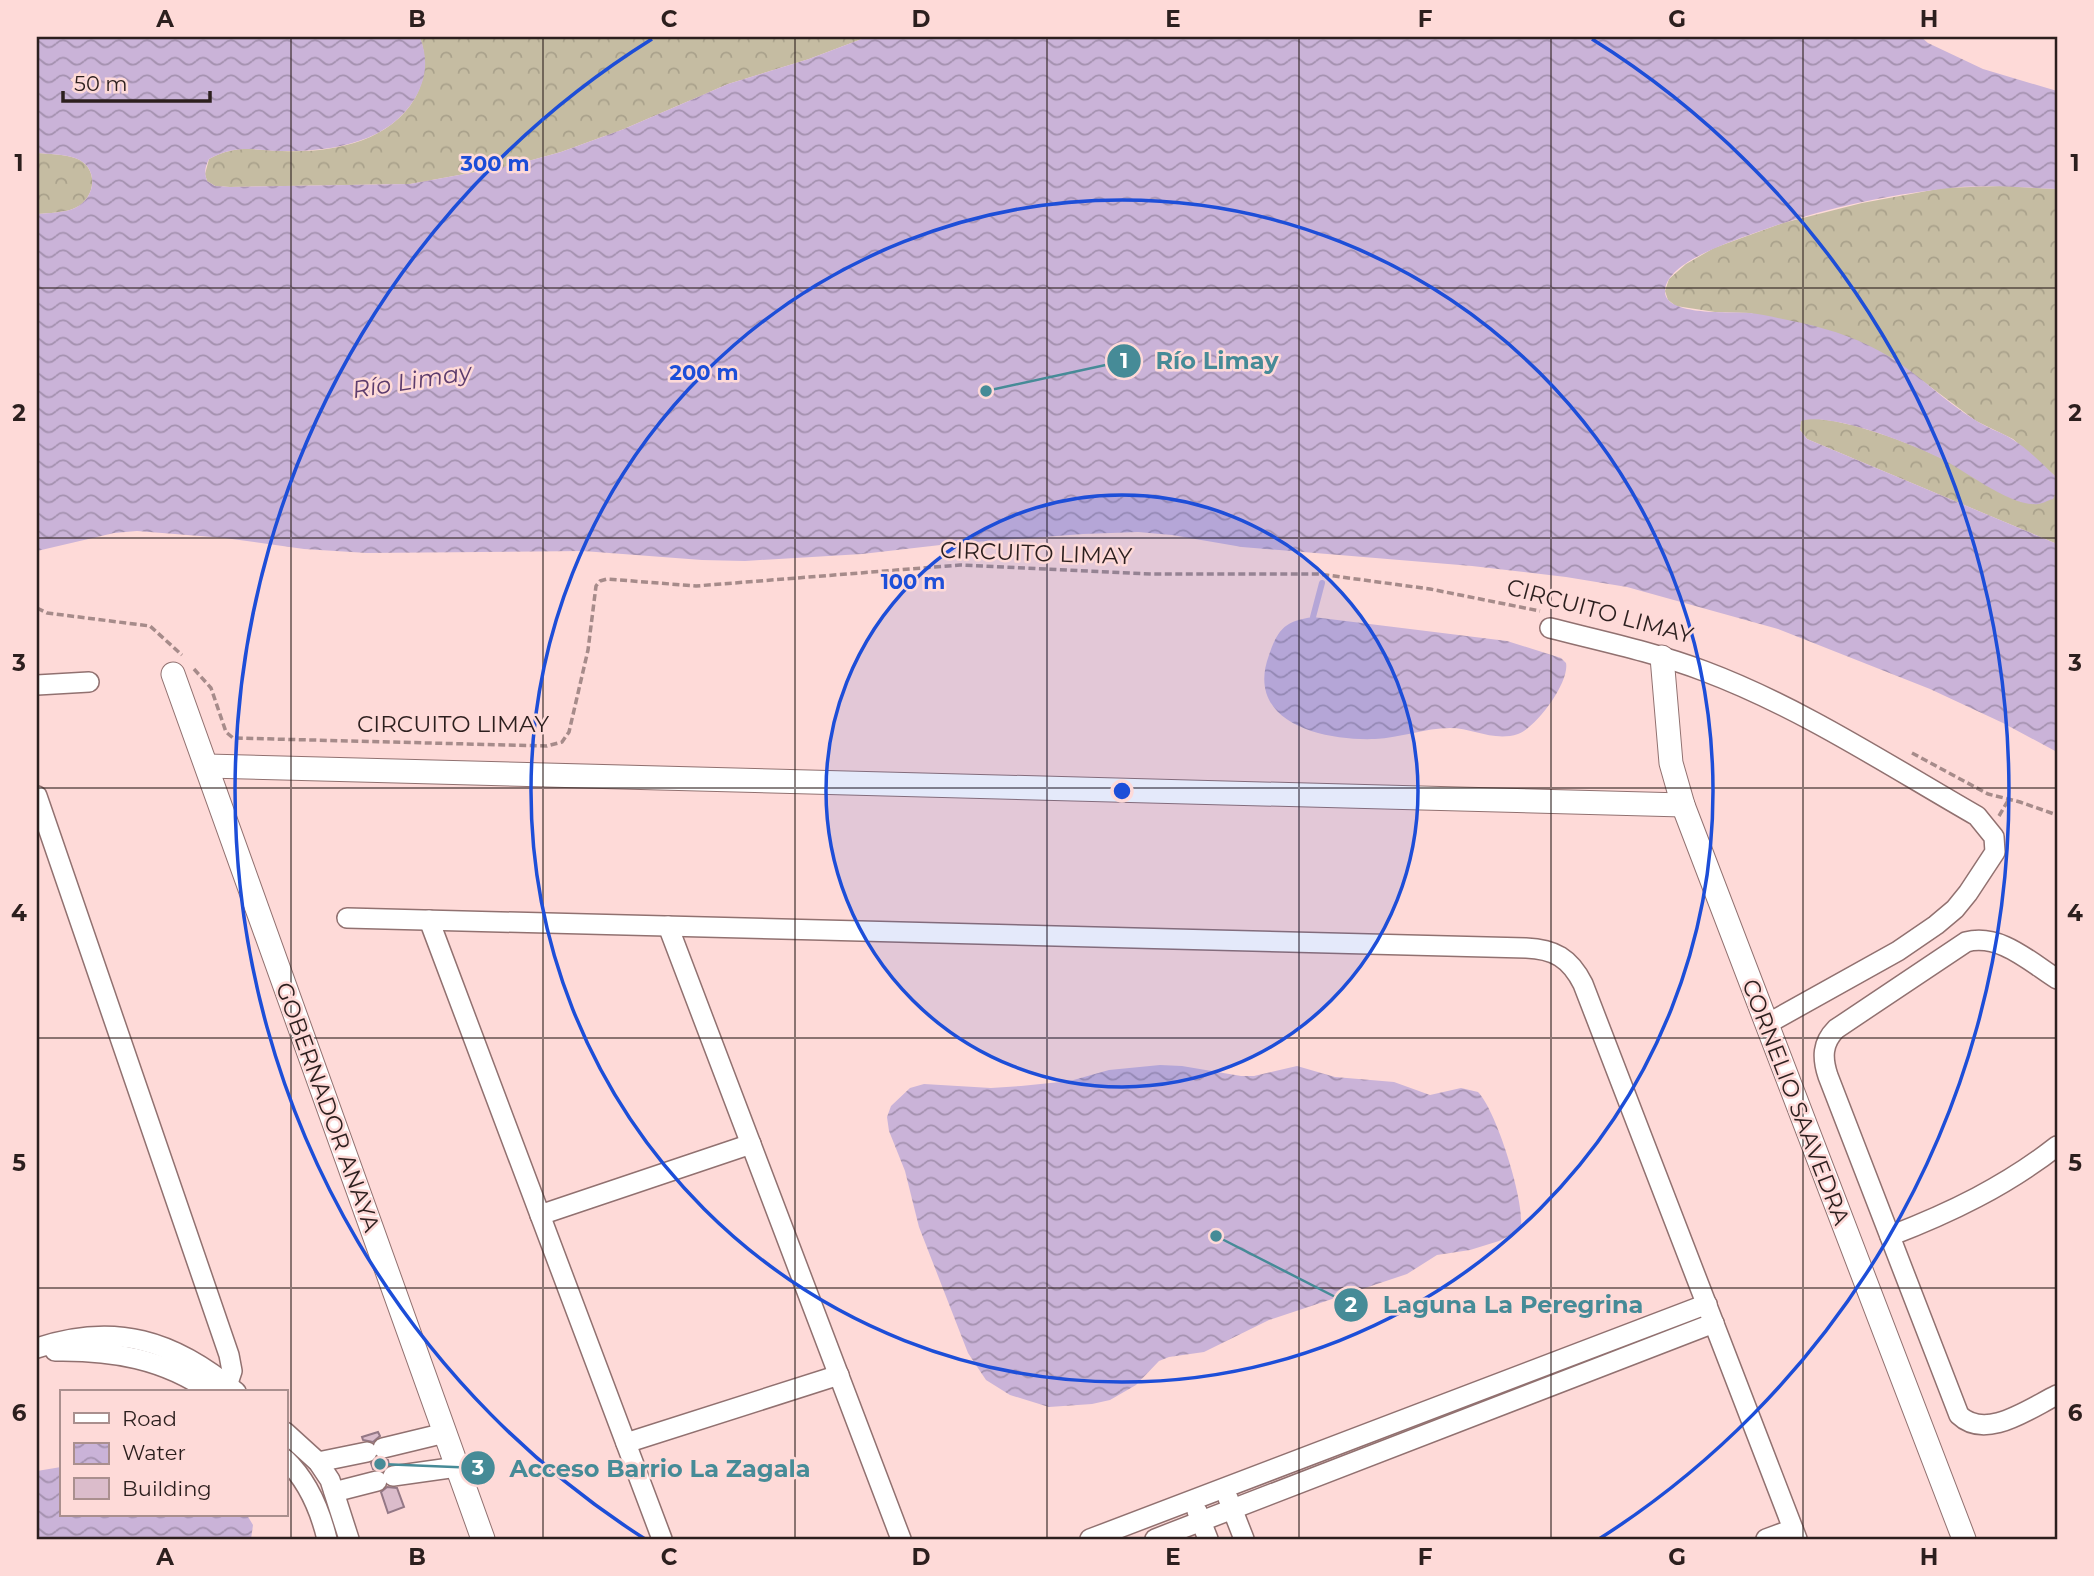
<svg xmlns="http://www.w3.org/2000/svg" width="2094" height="1576" viewBox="0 0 2094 1576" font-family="Montserrat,sans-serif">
  <defs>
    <pattern id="forest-crowns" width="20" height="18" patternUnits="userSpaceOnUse" patternTransform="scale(1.75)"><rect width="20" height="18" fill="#c5bca2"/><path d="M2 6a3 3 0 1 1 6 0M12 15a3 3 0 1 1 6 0" fill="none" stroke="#a9a18b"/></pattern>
    <pattern id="water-waves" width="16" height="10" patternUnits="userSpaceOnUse" patternTransform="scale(1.75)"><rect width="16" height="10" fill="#cab3d8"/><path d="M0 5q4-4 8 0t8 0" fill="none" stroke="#a491af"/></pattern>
  </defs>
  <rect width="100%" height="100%" fill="#fedad8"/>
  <g fill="url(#forest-crowns)">
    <path d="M 420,37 L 867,37 L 809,59 L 728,84 L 624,129 L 561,152 L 514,165 L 410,184 L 230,187 L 215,186 L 207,181 L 205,174 L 209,159 C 237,144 253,150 282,151 C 330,153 389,143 415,98 C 426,78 427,58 420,37 Z"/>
    <path d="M 37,153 C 49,154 64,154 75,158 C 99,166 97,198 75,208 C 64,213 49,213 37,214 Z"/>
    <path d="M 2000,186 L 2057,189 L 2057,544 L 1807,439 L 1800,430 L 1801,420 C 1830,412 1913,444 1941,458 C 1969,472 1994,489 2022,502 L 2056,477 L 2013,439 L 1976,421 L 1892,358 L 1750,313 L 1715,312 L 1676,306 L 1668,300 L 1665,291 L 1669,279 L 1686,264 L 1714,248 L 1783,223 L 1862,203 L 1943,188 Z"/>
  </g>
  <g fill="url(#water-waves)">
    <path d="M 37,37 L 420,37 C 428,59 427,77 415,98 C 389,143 330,152 282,151 C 253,150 237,144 209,159 C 205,167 204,172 207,181 L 215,186 L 230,187 L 410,184 L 514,165 L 561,152 L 624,129 L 728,84 L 809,59 L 867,37 L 1921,37 L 1928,43 L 1983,69 L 2057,91 L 2057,189 C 2019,187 1979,184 1941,189 C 1883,196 1821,209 1766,229 C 1742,238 1667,260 1665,290 C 1663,317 1732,311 1750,313 C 1767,315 1785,320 1802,323 C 1833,330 1862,340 1890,357 C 1920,375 1945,402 1975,420 C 1987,428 2001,432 2012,439 C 2029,450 2043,464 2056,477 L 2057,490 L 2053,499 C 2048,500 2042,504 2038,504 C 2010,507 1965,470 1940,458 C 1913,444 1828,411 1801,421 L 1800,430 L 1807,439 L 2057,544 L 2057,752 L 2003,723 L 1930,689 L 1778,629 L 1627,587 L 1566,577 L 1472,566 L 1242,547 L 1172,535 L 1138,532 L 1083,534 L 949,544 L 862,554 L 745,561 L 702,560 L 583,551 L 367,553 L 304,549 L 225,538 L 137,531 L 114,533 L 37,551 L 37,214 C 49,213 64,213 75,208 C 97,198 99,166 75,158 C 64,154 49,154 37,153 Z"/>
    <path d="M 1313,617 L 1507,641 L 1561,658 L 1566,663 C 1570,682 1536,728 1518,734 C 1494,742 1473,728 1450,728 C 1425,728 1400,738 1375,739 C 1324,741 1244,723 1269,655 C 1278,629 1285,621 1313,617 Z"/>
    <path d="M 1160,1065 L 1182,1066 L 1241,1076 L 1254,1076 L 1297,1066 L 1335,1077 L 1394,1082 L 1430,1095 L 1461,1088 L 1478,1092 C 1496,1110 1524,1199 1521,1225 L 1513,1234 L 1499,1241 L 1470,1250 L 1437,1255 L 1407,1274 L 1269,1320 L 1204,1352 L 1169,1357 L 1159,1361 L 1136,1385 L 1110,1400 L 1092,1404 L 1049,1407 L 1010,1395 L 986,1380 L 968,1353 L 919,1227 L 905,1171 L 889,1131 L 887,1117 L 891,1106 L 910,1088 L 924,1084 L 991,1088 L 1021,1086 L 1070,1081 L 1109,1070 Z"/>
    <polygon points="61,1467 61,1515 247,1515 253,1525 251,1539 37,1539 37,1471"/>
  </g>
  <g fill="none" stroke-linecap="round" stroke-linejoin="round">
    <polyline stroke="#cab3d8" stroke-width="6" points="1313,617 1322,583"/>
  </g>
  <g fill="#dbbccb" stroke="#947886" stroke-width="2">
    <polygon points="378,1432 380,1436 373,1442 363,1440 362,1437"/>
    <polygon points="377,1458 388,1460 389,1465 382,1470 373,1469 371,1463"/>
    <polygon points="387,1487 397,1488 404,1507 388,1513 381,1492"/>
  </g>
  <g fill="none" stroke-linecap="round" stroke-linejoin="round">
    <defs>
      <g id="minor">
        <path d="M 1550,628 C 1601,641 1654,652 1704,671 C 1800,707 1888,765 1977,816 L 1994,837 L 1995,852 L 1968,893 L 1955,909 L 1936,925 L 1898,951 L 1767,1024"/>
        <polyline points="37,685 89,682"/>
        <polyline points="37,796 229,1355 232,1371 225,1392"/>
        <path d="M 347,918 L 1526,948 C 1554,949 1570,958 1583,984 L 1797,1539"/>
        <polyline points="429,920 662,1539"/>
        <polyline points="668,926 901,1539"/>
        <path d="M 2057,979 C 2030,962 2000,933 1966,942 L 1836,1029 C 1822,1043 1822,1058 1828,1076 L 1959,1415 C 1986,1441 2030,1408 2057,1395"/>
        <polyline points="540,1215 751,1144"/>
        <path d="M 1890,1236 C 1950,1213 2006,1186 2057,1146"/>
        <path d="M 37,1348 C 115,1322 174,1340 236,1392"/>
        <path d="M 55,1351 C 112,1350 164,1359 211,1392"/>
        <polyline points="285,1432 318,1462 330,1480 349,1539"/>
        <polyline points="626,1443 839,1375"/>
        <polyline points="383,1448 445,1433"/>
        <path d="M 285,1459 C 307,1480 320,1510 327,1539"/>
        <polyline points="318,1462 367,1452"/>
        <polyline points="393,1476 457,1467"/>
        <polyline points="334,1492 377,1481"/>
        <polyline points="1228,1498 1244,1539"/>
        <polyline points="1197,1511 1208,1539"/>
        <polyline points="1090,1539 1707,1304"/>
        <polyline points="1155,1539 1714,1323"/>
        <polyline points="1766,1539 1793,1529"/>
      </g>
      <g id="tertiary">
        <polyline points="1662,657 1671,763 1683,805 1964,1539"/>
        <polyline points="173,674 483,1539"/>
        <polyline points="207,766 1683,805"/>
      </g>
    </defs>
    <use href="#minor" stroke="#917170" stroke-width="22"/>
    <use href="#tertiary" stroke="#917170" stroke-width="25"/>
    <g stroke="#a68b8a" stroke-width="3.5" stroke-dasharray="7 3.5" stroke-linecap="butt">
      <polyline points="37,608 47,613 150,626 182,655"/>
      <polyline points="194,669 211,688 226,732 233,738 547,746 562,742 569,732 588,650 596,586 600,581 607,579 696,586 960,565 1151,574 1319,574 1430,589 1540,611"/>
      <polyline points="1912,753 1988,794 2020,802 2057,815"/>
      <polyline points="1999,816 2009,799"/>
    </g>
    <use href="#minor" stroke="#fff" stroke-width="19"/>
    <use href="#tertiary" stroke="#fff" stroke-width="23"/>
  </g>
  <path fill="none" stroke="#2c1f1e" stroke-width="2" stroke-opacity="0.55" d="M 291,37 L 291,1539M 543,37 L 543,1539M 795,37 L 795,1539M 1047,37 L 1047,1539M 1299,37 L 1299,1539M 1551,37 L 1551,1539M 1803,37 L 1803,1539M 37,288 L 2057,288M 37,538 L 2057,538M 37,788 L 2057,788M 37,1038 L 2057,1038M 37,1288 L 2057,1288"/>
  <circle cx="1122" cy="791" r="296" fill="#1d4ed8" fill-opacity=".12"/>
  <g fill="none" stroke="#1d4ed8" stroke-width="3.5">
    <circle cx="1122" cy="791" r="296"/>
    <circle cx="1122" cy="791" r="591"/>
    <path d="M645 1539A887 887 0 0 1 652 39M1592 39A887 887 0 0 1 1599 1539"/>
  </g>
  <g text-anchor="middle" stroke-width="5" stroke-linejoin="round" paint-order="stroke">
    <g font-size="23" fill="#2c1f1e" stroke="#fedad8">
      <text transform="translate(1036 553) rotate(2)" y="8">CIRCUITO LIMAY</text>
      <text transform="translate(1600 611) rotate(15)" y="8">CIRCUITO LIMAY</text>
      <text x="453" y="732">CIRCUITO LIMAY</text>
      <text transform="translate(1796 1102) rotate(69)" y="8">CORNELIO SAAVEDRA</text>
      <text transform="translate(328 1107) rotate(70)" y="8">GOBERNADOR ANAYA</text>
    </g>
    <g font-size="24" font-style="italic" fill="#5c3c6d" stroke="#fedad8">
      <text transform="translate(412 381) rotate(-9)" y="8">Río Limay</text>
    </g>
  </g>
  <circle cx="1122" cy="791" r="10" fill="#1d4ed8" stroke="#fedad8" stroke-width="3.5"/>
  <g font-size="21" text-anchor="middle" font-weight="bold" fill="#1d4ed8" stroke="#fedad8" stroke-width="5" stroke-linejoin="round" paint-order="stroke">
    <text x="495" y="171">300 m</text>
    <text x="704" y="380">200 m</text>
    <text x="913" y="589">100 m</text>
  </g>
  <path fill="none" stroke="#468b97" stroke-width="2.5" d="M986 391L1124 361M1216 1236L1351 1305M380 1464L478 1468"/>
  <g fill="#468b97" stroke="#fedad8" stroke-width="2.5">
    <circle cx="986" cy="391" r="7"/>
    <circle cx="1216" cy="1236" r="7"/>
    <circle cx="380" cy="1464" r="7"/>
    <circle cx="1124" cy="361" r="18"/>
    <circle cx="1351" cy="1305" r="18"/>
    <circle cx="478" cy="1468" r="18"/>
  </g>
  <g font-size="21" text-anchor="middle" font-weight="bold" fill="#fff">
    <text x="1124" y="368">1</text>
    <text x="1351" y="1312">2</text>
    <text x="478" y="1475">3</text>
  </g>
  <g font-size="24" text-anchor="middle" font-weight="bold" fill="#468b97" stroke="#fedad8" stroke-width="5" stroke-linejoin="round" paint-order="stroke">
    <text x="1217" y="369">Río Limay</text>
    <text x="1513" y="1313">Laguna La Peregrina</text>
    <text x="660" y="1477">Acceso Barrio La Zagala</text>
  </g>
  <rect width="2094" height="1576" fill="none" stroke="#fedad8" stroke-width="77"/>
  <rect x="60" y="1390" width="228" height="126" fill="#fedad8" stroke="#aa8f8e" stroke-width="2"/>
  <rect x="74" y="1413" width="35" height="10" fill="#ffffff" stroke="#aa8f8e" stroke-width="2"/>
  <text x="122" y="1426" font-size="21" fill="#2c1f1e">Road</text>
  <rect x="74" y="1443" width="35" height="21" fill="url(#water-waves)" stroke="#aa8f8e" stroke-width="2"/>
  <text x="122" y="1460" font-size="21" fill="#2c1f1e">Water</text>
  <rect x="74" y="1478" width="35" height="21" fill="#dbbccb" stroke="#aa8f8e" stroke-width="2"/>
  <text x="122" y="1496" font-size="21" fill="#2c1f1e">Building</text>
  <path d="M63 91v10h147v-10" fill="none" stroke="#2c1f1e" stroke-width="3.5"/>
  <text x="74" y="91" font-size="21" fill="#2c1f1e" stroke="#fedad8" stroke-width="5" paint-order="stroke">50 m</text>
  <rect x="38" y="38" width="2018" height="1500" fill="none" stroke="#2c1f1e" stroke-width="2.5"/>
  <g font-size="23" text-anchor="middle" font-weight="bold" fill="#2c1f1e">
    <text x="165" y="27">A</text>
    <text x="417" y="27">B</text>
    <text x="669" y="27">C</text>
    <text x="921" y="27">D</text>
    <text x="1173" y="27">E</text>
    <text x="1425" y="27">F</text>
    <text x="1677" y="27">G</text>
    <text x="1929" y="27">H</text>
    <text x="19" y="171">1</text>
    <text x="2075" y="171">1</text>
    <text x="19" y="421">2</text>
    <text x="2075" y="421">2</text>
    <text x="19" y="671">3</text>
    <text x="2075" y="671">3</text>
    <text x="19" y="921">4</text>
    <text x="2075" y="921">4</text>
    <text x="19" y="1171">5</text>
    <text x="2075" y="1171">5</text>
    <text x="19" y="1421">6</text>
    <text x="2075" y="1421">6</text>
    <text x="165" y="1565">A</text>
    <text x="417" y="1565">B</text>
    <text x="669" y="1565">C</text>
    <text x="921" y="1565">D</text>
    <text x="1173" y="1565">E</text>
    <text x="1425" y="1565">F</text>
    <text x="1677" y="1565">G</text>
    <text x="1929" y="1565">H</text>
  </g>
</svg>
